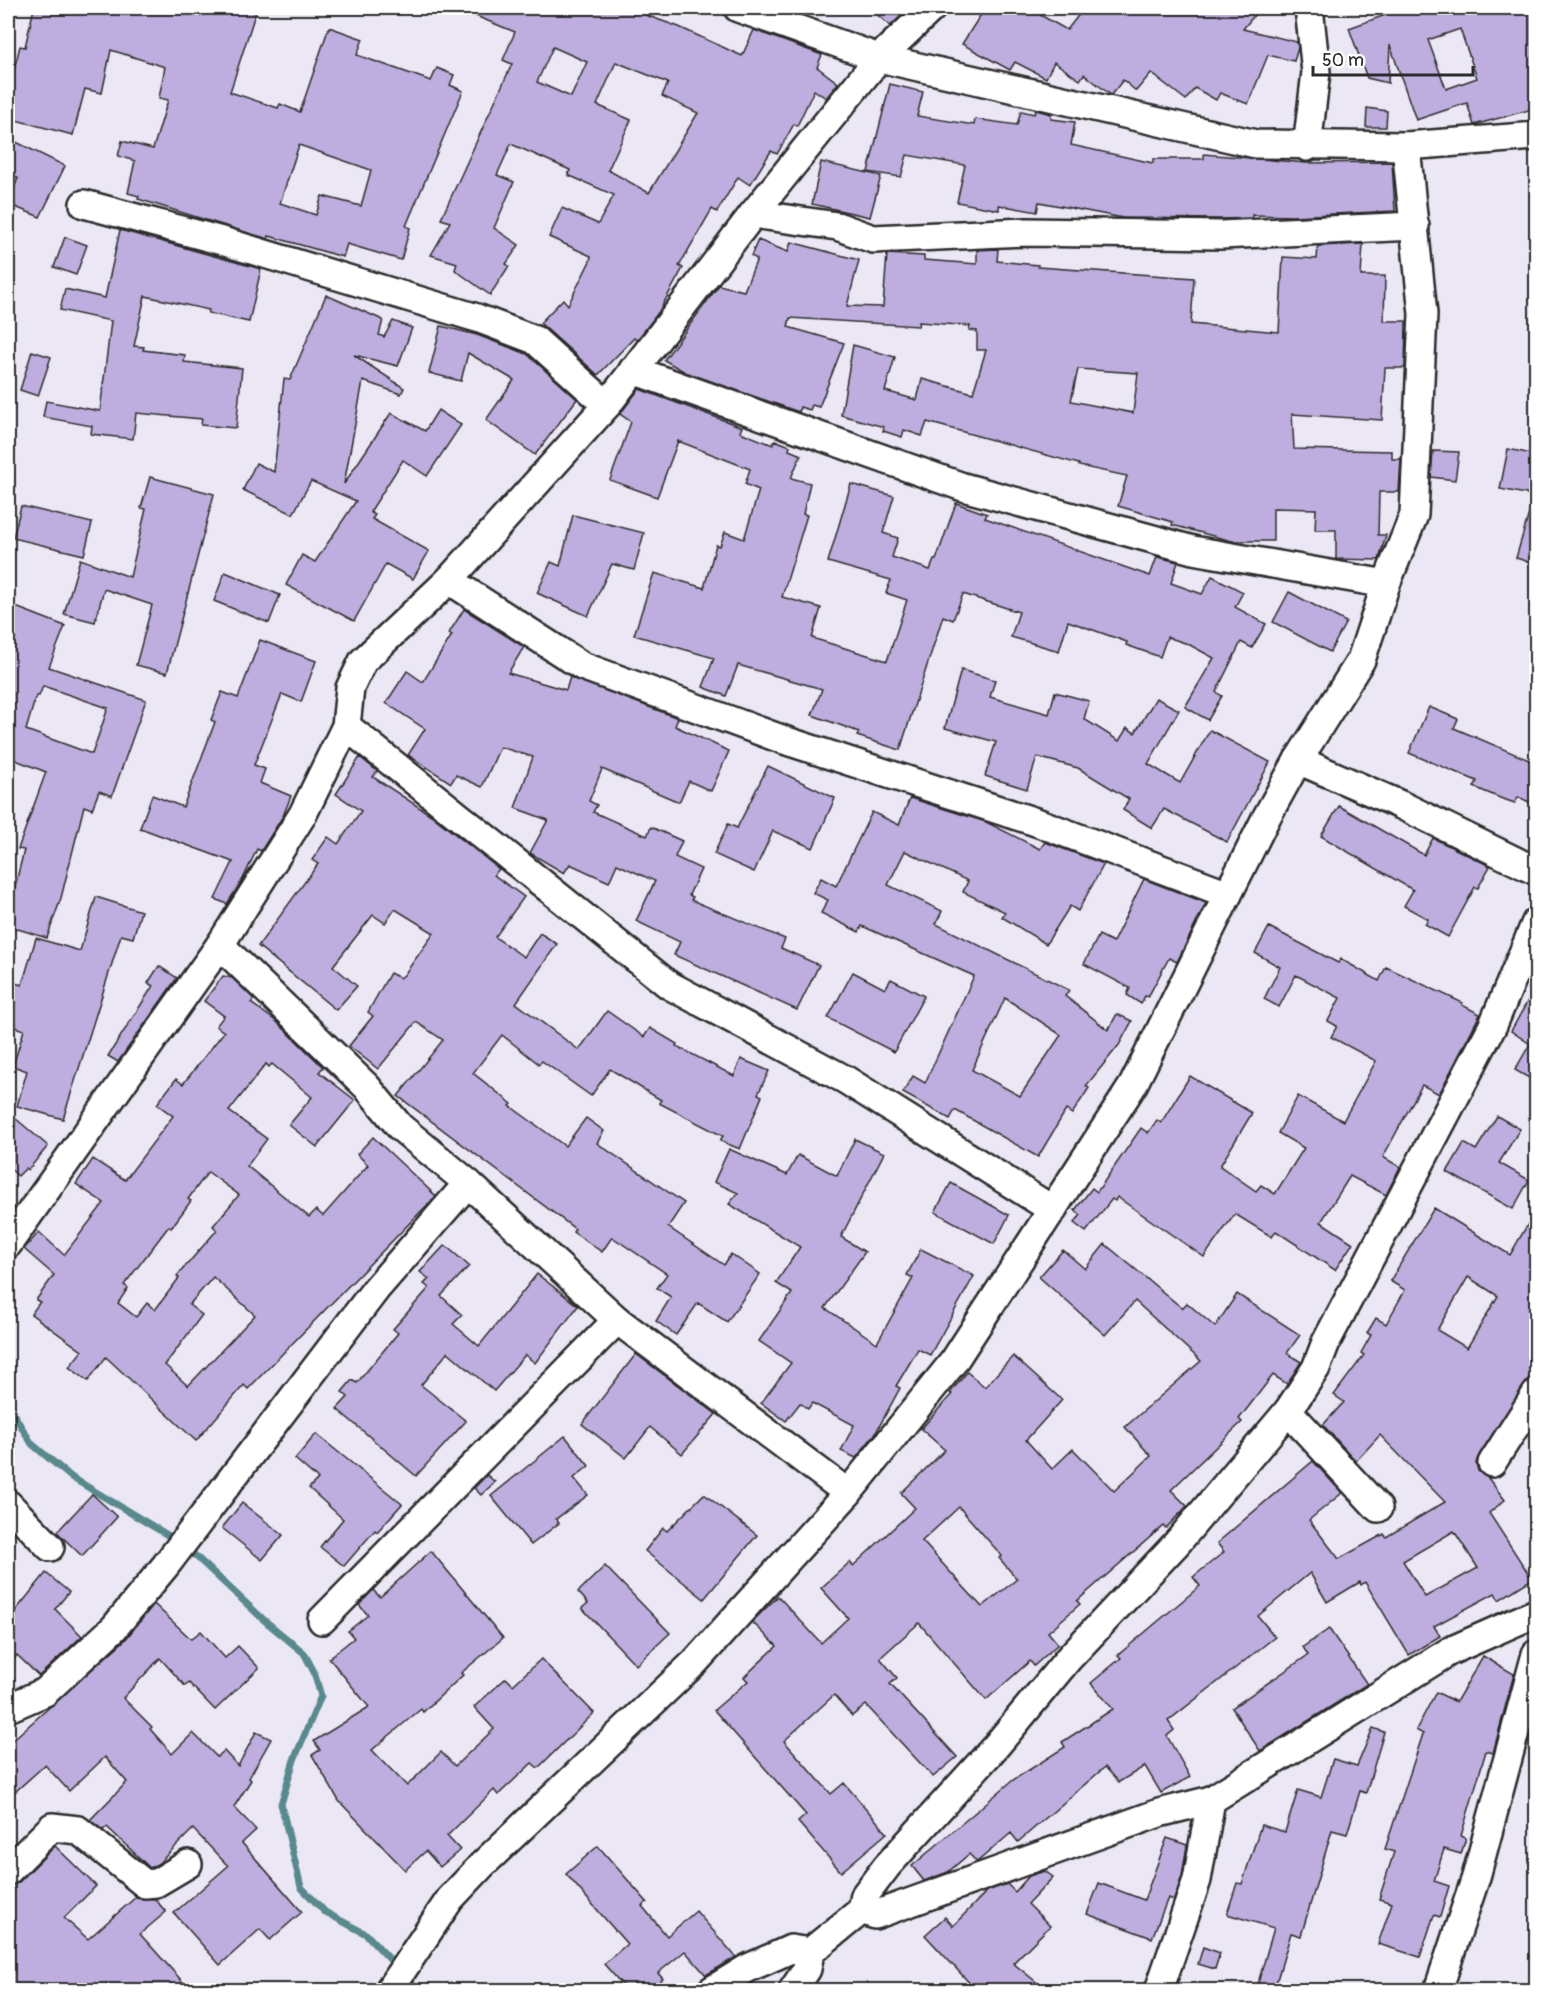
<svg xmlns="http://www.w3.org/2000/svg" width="1544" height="1998" viewBox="0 0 1544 1998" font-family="Pangolin,sans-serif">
  <rect width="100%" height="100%" fill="#ece7f5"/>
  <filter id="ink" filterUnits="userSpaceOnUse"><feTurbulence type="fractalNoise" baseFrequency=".0167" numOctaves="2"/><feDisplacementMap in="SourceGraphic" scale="12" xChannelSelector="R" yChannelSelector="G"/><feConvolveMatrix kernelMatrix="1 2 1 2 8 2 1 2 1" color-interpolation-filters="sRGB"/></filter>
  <g filter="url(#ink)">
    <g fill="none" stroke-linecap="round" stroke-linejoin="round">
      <g stroke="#59898d" stroke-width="7">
        <polyline points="8,1405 32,1444 71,1477 179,1542"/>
        <polyline points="187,1548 264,1620 304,1653 314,1672 321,1696 294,1760 281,1804 301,1887 325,1912 366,1934 396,1966"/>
        <polyline points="406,1976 418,1990"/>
      </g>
    </g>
    <g fill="#beaedf" stroke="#2b2b2b" stroke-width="1.5" fill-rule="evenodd">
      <path d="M 34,8 L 257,8 L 230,92 L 278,108 L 280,104 L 300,112 L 329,27 L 363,39 L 357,55 L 431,81 L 437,68 L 454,75 L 450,85 L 463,91 L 406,226 L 410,228 L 401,260 L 347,244 L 343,257 L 269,236 L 268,239 L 138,199 L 139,196 L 128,193 L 135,161 L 118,156 L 122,141 L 153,149 L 168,100 L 159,98 L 165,67 L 111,50 L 102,93 L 85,89 L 73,135 L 8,118 L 8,93 L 20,46 L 25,47 ZM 299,145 L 371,170 L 361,206 L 322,196 L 316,215 L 280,203 Z"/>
      <path d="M 456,8 L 626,8 L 679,27 L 742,56 L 754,30 L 822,55 L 817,67 L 838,83 L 826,98 L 814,90 L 797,126 L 794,124 L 777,154 L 771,151 L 750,185 L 738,177 L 717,212 L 712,209 L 679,266 L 683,268 L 658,313 L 637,340 L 634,338 L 598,375 L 540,323 L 563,299 L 568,305 L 590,261 L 591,256 L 549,237 L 562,208 L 598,224 L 614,195 L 568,175 L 570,170 L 511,144 L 497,175 L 514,182 L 494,228 L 519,245 L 506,264 L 509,266 L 490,295 L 455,270 L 457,263 L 431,255 L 450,222 L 441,219 L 512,64 L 503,60 L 515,32 ZM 553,47 L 587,62 L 571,97 L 537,82 ZM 616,62 L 668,83 L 662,96 L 698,113 L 649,193 L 608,170 L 631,120 L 597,105 Z"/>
      <polygon points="870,8 910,8 890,26"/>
      <polygon points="985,8 1028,8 1067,30 1084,8 1260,8 1243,29 1297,42 1298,48 1294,61 1268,55 1248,104 1220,93 1216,100 1195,88 1186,100 1151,73 1136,91 1123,80 1111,95 1084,74 1080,80 1054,62 1046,78 1015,62 1010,70 962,44"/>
      <path d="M 1405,8 L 1531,8 L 1536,23 L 1536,108 L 1474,125 L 1467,103 L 1416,120 L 1390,45 L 1388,83 L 1367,78 L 1349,28 ZM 1460,29 L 1477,78 L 1446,89 L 1428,40 Z"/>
      <polygon points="890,84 923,92 917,116 974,125 975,119 1017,125 1021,111 1034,114 1036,110 1051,114 1051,119 1075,122 1071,145 1153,163 1153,159 1204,159 1204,154 1306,163 1392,162 1395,211 1292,216 1252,215 1252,218 1221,219 1123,218 1039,202 1037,212 999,205 999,210 957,202 965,165 907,155 901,177 868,172"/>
      <polygon points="1367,108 1387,111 1386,127 1366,127"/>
      <polygon points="8,138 65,166 40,217 8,204 18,178 8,173"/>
      <polygon points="821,162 881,176 870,217 812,204"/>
      <polygon points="120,230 261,269 249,322 208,313 209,310 145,296 134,346 144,347 143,350 185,355 184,362 242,368 236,428 201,425 202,419 136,413 133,439 91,434 92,426 43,417 46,401 100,411 111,321 60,310 65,289 105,298"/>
      <polygon points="65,237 87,245 76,275 54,267"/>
      <path d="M 758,240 L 788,252 L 791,242 L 859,260 L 847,306 L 883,307 L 887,254 L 924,256 L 924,260 L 977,264 L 977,250 L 998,249 L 997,261 L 1038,265 L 1038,267 L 1194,278 L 1191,324 L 1279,332 L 1283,257 L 1317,259 L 1318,246 L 1363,244 L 1361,276 L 1385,276 L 1384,321 L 1406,321 L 1405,368 L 1385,368 L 1382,420 L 1292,414 L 1294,449 L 1392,451 L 1392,459 L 1401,459 L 1399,492 L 1379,492 L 1378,535 L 1386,535 L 1379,560 L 1336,559 L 1336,530 L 1315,530 L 1316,509 L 1273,508 L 1273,541 L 1232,541 L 1172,525 L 1173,522 L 1118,506 L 1127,476 L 1079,466 L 1079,464 L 927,422 L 922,436 L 904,430 L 902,437 L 883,431 L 884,427 L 841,415 L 853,345 L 895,357 L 885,391 L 917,400 L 922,379 L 973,393 L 986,350 L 977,350 L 977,331 L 969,330 L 970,326 L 919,322 L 918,326 L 790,318 L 788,327 L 844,343 L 819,407 L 812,405 L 810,410 L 800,407 L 799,412 L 685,372 L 664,360 L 719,285 L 744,291 L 757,259 L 751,256 ZM 1078,369 L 1138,373 L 1133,413 L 1071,401 Z"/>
      <polygon points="326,295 383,320 379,335 384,337 393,321 412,328 398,366 354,355 404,388 401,394 363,381 344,484 391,413 425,431 438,410 461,425 427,476 403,460 370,512 375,515 372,519 429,551 413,579 386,564 354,621 286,585 302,555 315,562 356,501 311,481 293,514 243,490 256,463 274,472 284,379 290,380"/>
      <polygon points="441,326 477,335 527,354 577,399 535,455 486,420 514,380 468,353 461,381 429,373"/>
      <polygon points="32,351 51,357 38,396 20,390"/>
      <polygon points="639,389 742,427 740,432 773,445 775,440 790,446 789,450 801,455 791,478 810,483 803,514 807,515 782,597 821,608 812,638 887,661 907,600 886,593 891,580 828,562 851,484 894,496 883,533 898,538 892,557 930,570 934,560 936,560 956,503 987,514 985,518 1150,576 1157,557 1178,562 1171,583 1202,594 1212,576 1243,592 1235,607 1266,624 1252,648 1241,642 1216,692 1222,696 1208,720 1185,707 1214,658 1188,644 1167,637 1160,657 1126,645 1127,642 1068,621 1059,651 1011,637 1019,612 963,594 953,620 943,616 900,750 857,736 859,732 812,715 822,689 738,665 726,696 703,687 714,658 634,635 654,573 704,588 716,545 720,546 725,532 744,539 759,490 745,484 750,469 678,441 657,497 610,480 631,422 620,414"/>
      <polygon points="1508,449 1536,455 1536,496 1500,489"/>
      <polygon points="1433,451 1459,452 1455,480 1431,477"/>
      <polygon points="150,477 214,494 167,673 136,665 152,605 104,589 95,622 64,614 80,559 130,577 146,509 141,508"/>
      <polygon points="1532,503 1536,504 1536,564 1516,558"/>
      <polygon points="21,506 92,523 84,555 13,538"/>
      <polygon points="573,515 644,533 634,570 612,564 588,616 537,593 551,562 560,566"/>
      <polygon points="225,572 280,595 269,623 214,601"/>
      <polygon points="1289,592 1346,622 1330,652 1273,622"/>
      <path d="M 8,604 L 65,626 L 49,667 L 146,700 L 112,796 L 99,791 L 92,809 L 84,806 L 61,898 L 47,938 L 8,926 L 8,889 L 14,891 L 24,850 L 18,849 L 46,772 L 8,757 ZM 43,686 L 108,708 L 92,754 L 26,730 L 36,696 L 39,696 Z"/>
      <polygon points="464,609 524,647 508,673 566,690 570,677 678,718 675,726 729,751 711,791 689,781 679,802 602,769 589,801 597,805 593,812 647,836 651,827 682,841 675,857 701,869 689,895 693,897 691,900 785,939 781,948 819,965 797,1010 674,955 680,942 636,921 655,881 617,864 609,882 570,864 564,873 530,853 548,820 515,808 533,757 500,747 482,787 456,775 451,783 408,755 425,729 386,703 407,671 423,682 452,635 449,633"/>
      <polygon points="260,640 316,661 301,702 282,694 254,765 265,769 260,783 291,796 283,816 261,851 257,849 243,879 227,904 215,899 233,862 140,828 152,795 183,807 215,722 211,720 222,692 238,698"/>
      <polygon points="961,670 995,680 990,697 1049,714 1055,692 1089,701 1084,719 1119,741 1127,728 1135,733 1156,698 1179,710 1148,764 1180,783 1210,730 1270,762 1227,842 1164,809 1152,828 1123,810 1129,799 1078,768 1037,757 1027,789 985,776 996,742 945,728"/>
      <polygon points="1429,707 1458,719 1454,728 1536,763 1536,805 1518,797 1515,803 1500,798 1474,787 1477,781 1409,753"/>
      <polygon points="360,757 377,771 373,777 431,815 499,869 494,875 524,897 495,937 524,957 540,933 557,944 516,1003 579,1050 607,1011 644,1037 650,1028 677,1044 676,1046 734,1076 741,1059 769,1071 758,1094 762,1096 740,1149 720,1141 723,1136 659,1103 661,1100 610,1069 591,1096 542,1061 539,1064 502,1035 473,1073 512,1104 510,1106 565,1146 586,1118 604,1131 597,1143 684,1203 668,1227 724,1265 731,1254 760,1274 727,1322 698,1303 676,1335 656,1321 671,1297 657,1288 667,1274 612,1237 602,1252 573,1232 575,1229 398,1096 443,1040 416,1022 378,1069 349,1046 373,1016 368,1012 390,973 400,978 404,975 434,933 395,909 385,923 373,915 333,966 357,986 336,1010 258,946 318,864 312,860 328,837 338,844 361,811 336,794"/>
      <polygon points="768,766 835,798 813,848 773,831 754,872 714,854 728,824 737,828"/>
      <path d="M 910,798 L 986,822 L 1040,849 L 1045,842 L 1104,864 L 1078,911 L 1070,906 L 1046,944 L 1002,917 L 1005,912 L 963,892 L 968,881 L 905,851 L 888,885 L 942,911 L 936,924 L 1069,990 L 1065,996 L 1108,1030 L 1117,1014 L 1132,1021 L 1119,1045 L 1086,1086 L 1089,1088 L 1072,1114 L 1066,1110 L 1038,1157 L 955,1110 L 950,1119 L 903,1093 L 913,1076 L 925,1083 L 974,976 L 862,926 L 859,932 L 821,913 L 828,900 L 813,893 L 821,878 L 836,886 L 872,812 L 899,825 ZM 1005,998 L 1061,1035 L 1020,1096 L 972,1070 Z"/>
      <polygon points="1339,806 1424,855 1433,838 1490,866 1478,888 1475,887 1448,937 1425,924 1428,919 1404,906 1413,890 1321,836"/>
      <polygon points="1144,879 1206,903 1177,962 1169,958 1148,997 1145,996 1141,1004 1127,995 1130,988 1084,964 1099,935 1113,942"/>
      <polygon points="96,897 141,911 133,938 121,935 63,1119 17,1106 27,1071 13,1066 24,1030 8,1025 8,981 22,985 36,938 80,951"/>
      <polygon points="1269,927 1338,963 1341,959 1379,981 1386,967 1463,1003 1462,1005 1480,1014 1439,1094 1422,1085 1383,1157 1400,1167 1386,1195 1350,1176 1321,1222 1353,1243 1335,1270 1276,1231 1272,1237 1235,1214 1204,1257 1117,1197 1115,1201 1112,1199 1086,1232 1074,1223 1081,1215 1075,1210 1092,1188 1097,1192 1141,1128 1148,1133 1157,1120 1161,1123 1190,1076 1252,1113 1220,1166 1256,1191 1261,1185 1275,1194 1304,1148 1278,1133 1298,1096 1343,1121 1376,1061 1331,1037 1337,1026 1328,1021 1340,998 1296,975 1279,1007 1264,999 1280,967 1255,953"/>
      <polygon points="159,966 177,978 118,1062 108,1056 153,986 148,983"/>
      <polygon points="853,972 885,989 891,979 924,996 894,1052 828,1018"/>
      <path d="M 223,976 L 232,978 L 254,999 L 251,1003 L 277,1022 L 323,1067 L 319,1072 L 355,1100 L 317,1147 L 289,1125 L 312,1097 L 272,1064 L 269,1067 L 266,1064 L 229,1111 L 267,1139 L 247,1166 L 309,1217 L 316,1210 L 323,1216 L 368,1165 L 357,1154 L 373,1137 L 436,1196 L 248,1389 L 244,1385 L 196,1441 L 106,1357 L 88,1381 L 69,1367 L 82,1351 L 31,1314 L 40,1302 L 36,1300 L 54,1275 L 24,1249 L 39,1232 L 64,1255 L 104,1203 L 76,1184 L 93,1159 L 125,1180 L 173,1116 L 157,1104 L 176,1079 L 183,1084 L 224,1032 L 216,1026 L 224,1016 L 204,1001 ZM 208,1172 L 239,1195 L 213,1226 L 217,1230 L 177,1276 L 179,1278 L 155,1310 L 147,1303 L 136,1317 L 118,1303 L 128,1288 L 124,1285 L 169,1226 L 171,1228 L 191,1201 L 188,1199 ZM 213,1277 L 255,1315 L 188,1386 L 165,1365 L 202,1315 L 189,1305 Z"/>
      <polygon points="1536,986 1536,1082 1515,1070 1530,1044 1511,1031"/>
      <polygon points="8,1112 48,1146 28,1170 26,1168 18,1176 8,1167"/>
      <polygon points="1497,1116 1520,1129 1499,1163 1529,1180 1513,1209 1447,1172 1464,1143 1476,1150"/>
      <polygon points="855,1139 884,1153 841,1237 865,1252 825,1308 877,1343 913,1278 907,1275 921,1249 974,1276 930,1355 918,1349 896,1386 900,1388 875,1434 856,1458 841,1451 854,1425 812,1403 808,1409 800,1403 786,1421 761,1403 791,1363 759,1341 792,1293 776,1283 800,1247 729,1204 738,1193 714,1182 729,1149 787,1175 798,1155 837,1176"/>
      <polygon points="951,1183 1009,1215 994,1244 935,1212"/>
      <path d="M 1434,1208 L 1510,1255 L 1536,1210 L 1536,1367 L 1479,1455 L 1476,1463 L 1478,1471 L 1488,1478 L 1505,1500 L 1489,1513 L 1532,1579 L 1499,1600 L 1495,1593 L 1434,1626 L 1440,1636 L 1409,1655 L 1365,1582 L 1361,1585 L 1360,1582 L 1327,1602 L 1310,1573 L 1258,1616 L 1275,1637 L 1168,1721 L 1174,1730 L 1167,1736 L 1190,1777 L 1161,1793 L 1145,1766 L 1119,1782 L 1105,1767 L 1018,1842 L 1011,1833 L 977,1862 L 969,1854 L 948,1872 L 924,1881 L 912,1866 L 1013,1780 L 1065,1747 L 1062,1742 L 1113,1709 L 1091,1683 L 1121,1658 L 1118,1655 L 1200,1586 L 1193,1577 L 1224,1552 L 1217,1543 L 1313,1461 L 1342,1493 L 1309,1520 L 1339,1559 L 1384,1534 L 1386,1537 L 1445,1502 L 1380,1435 L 1356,1461 L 1323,1425 L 1344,1402 L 1334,1395 L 1364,1355 L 1361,1353 L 1371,1335 L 1367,1333 L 1376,1318 L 1386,1324 L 1405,1290 L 1390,1281 ZM 1468,1277 L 1498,1296 L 1467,1348 L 1437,1330 ZM 1454,1531 L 1478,1568 L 1425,1597 L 1403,1561 Z"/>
      <path d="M 1105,1244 L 1182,1308 L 1187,1303 L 1215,1327 L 1237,1294 L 1300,1335 L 1287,1353 L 1301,1362 L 1287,1384 L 1273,1375 L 1239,1419 L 1242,1422 L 1171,1490 L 1187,1506 L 1166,1528 L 1163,1526 L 1077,1601 L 1080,1604 L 1048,1632 L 1058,1644 L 1034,1666 L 1030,1661 L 986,1700 L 919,1623 L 880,1658 L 897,1678 L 890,1684 L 957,1757 L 933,1777 L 866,1705 L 852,1716 L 834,1695 L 784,1741 L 831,1794 L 844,1783 L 887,1833 L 841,1872 L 798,1822 L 806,1815 L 714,1710 L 748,1681 L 744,1677 L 777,1646 L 752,1622 L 778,1596 L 821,1643 L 848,1618 L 821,1588 L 850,1562 L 853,1566 L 915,1508 L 901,1493 L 945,1450 L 921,1429 L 952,1394 L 950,1393 L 967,1372 L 985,1387 L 1013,1356 L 1062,1400 L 1026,1440 L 1052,1469 L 1073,1449 L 1114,1491 L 1151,1456 L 1125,1427 L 1201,1361 L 1135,1301 L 1105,1335 L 1039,1277 L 1063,1250 L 1085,1269 ZM 959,1507 L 1002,1556 L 999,1558 L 1017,1579 L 982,1607 L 922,1541 Z"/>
      <polygon points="445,1245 469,1266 441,1296 462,1315 453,1324 479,1346 537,1274 578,1306 535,1363 525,1355 494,1391 448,1352 421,1385 466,1421 416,1476 337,1409 348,1397 342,1392 352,1380 357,1383 398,1333 393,1329 429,1288 424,1284 429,1279 420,1272"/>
      <polygon points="636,1354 716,1414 682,1454 650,1427 626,1458 582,1424"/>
      <polygon points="316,1434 402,1504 377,1532 375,1530 344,1566 320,1547 343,1519 309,1488 318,1479 295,1459"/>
      <polygon points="565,1436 589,1466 574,1478 588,1495 556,1519 559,1523 531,1545 491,1496"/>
      <polygon points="487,1475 495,1482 481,1495 474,1488"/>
      <polygon points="92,1494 117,1517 82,1556 57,1532"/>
      <polygon points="704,1494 757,1535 704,1599 645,1551 663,1528 667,1531"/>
      <polygon points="242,1503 283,1535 262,1560 222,1528"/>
      <polygon points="431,1551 503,1638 461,1673 463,1675 423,1712 421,1709 372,1750 407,1786 441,1752 455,1766 494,1729 474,1707 506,1678 513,1685 541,1659 594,1713 538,1768 532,1763 498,1795 494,1790 447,1836 460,1850 440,1867 426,1851 405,1870 339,1801 312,1755 320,1750 314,1741 369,1707 329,1658 354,1638 348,1631 368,1615 359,1605 373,1590 380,1597"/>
      <polygon points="605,1566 670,1633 636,1665 582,1608 588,1603 578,1592"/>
      <polygon points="46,1573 69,1592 55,1609 82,1636 39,1676 17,1655 8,1667 8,1620"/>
      <polygon points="154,1604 191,1639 201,1631 225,1658 238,1646 259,1668 215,1710 189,1683 185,1686 160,1658 123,1698 152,1727 150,1729 172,1754 193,1733 217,1757 224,1751 238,1766 256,1732 271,1739 249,1778 251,1780 234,1807 256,1830 242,1843 302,1912 270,1940 260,1929 220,1965 174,1913 228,1866 193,1829 159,1863 150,1868 107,1827 103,1830 90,1820 127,1782 105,1757 69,1791 45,1765 8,1798 8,1744 125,1640"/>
      <polygon points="1329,1629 1367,1684 1260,1751 1232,1708 1308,1655 1303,1647"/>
      <polygon points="1483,1656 1514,1674 1493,1753 1486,1751 1461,1836 1466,1838 1461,1854 1444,1849 1434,1881 1449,1886 1440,1917 1434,1915 1420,1957 1378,1944 1392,1903 1379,1899 1394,1852 1385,1849 1423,1734 1416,1730 1436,1692 1456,1702"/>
      <polygon points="1373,1728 1384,1732 1366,1793 1360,1791 1347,1834 1332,1830 1301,1936 1291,1933 1274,1990 1256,1990 1274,1928 1227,1914 1237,1883 1242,1884 1261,1825 1285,1832 1298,1790 1321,1797 1333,1759 1357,1766"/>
      <polygon points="1167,1838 1187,1845 1182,1876 1174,1900 1168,1898 1152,1938 1087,1914 1099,1883 1144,1900"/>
      <polygon points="55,1846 96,1886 64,1918 88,1939 136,1897 155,1899 166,1912 140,1934 190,1990 8,1990 8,1886 19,1882"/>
      <polygon points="598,1846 647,1902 642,1906 667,1936 696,1911 736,1957 706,1975 685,1951 658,1973 663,1979 650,1990 627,1990 604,1964 627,1944 566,1874"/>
      <polygon points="1045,1871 1053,1877 1028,1904 1050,1926 1013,1963 1046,1990 976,1990 925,1935 945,1917 953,1926 987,1891 1007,1884 1015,1892 1029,1876"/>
      <polygon points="1203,1947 1220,1953 1215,1969 1198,1964"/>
    </g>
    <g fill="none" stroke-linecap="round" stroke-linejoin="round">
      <defs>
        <g id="minor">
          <polyline points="738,8 879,58 1256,144 1406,146 1536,136"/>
          <polyline points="1307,147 1316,72 1309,8"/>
          <polyline points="84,204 222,241 477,318 535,340 607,405"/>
          <polyline points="753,214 837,226 873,239 1027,232 1221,235 1415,226"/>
          <polyline points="633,370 963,487 1193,550 1386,584"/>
          <polyline points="449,580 582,666 784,740 1039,823 1228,894"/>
          <polyline points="346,726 669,985 846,1080 1053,1210"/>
          <polyline points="1298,760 1401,805 1536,871"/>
          <polyline points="220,945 367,1087 400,1127 468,1183 617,1320 848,1493"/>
          <polyline points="8,1244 220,945 303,814 346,726 350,688 363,661 449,580 607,405 753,214 879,58 932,8"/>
          <polyline points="1288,1411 1378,1508"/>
          <polyline points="1492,1463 1536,1394"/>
          <polyline points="8,1504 50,1547"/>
          <polyline points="322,1620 617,1320"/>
          <polyline points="8,1708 45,1692 114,1628 166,1565 376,1289 468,1183"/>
          <polyline points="8,1871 52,1827 78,1830 145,1884 156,1883 188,1864"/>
          <polyline points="862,1910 875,1915 1159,1813 1211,1800 1450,1651 1536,1613"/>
          <polyline points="389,1990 450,1899 482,1865 695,1662 848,1493 954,1361 1133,1085 1266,818 1298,760 1361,660 1386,584 1414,515 1423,314 1406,146"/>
          <polyline points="712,1990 748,1968 791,1949 810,1952"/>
          <polyline points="793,1990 807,1969 810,1952 862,1910 865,1895 887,1866 996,1746 1069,1658 1177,1543 1288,1411 1316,1368 1326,1342 1493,1025 1536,922"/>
          <polyline points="1159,1990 1197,1880 1211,1800"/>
          <polyline points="1438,1990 1476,1877 1536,1654"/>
        </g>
      </defs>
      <use href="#minor" stroke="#2b2b2b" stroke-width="32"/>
      <use href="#minor" stroke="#fff" stroke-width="27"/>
    </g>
  </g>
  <rect width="1544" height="1998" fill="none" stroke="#fff" stroke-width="30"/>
  <rect x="15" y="15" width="1514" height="1968" fill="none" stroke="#2b2b2b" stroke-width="2" filter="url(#ink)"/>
  <path d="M1313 66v9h160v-9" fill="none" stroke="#2b2b2b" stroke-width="3"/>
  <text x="1322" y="66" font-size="18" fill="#2b2b2b" stroke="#ffffff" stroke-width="4.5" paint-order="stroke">50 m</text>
</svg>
